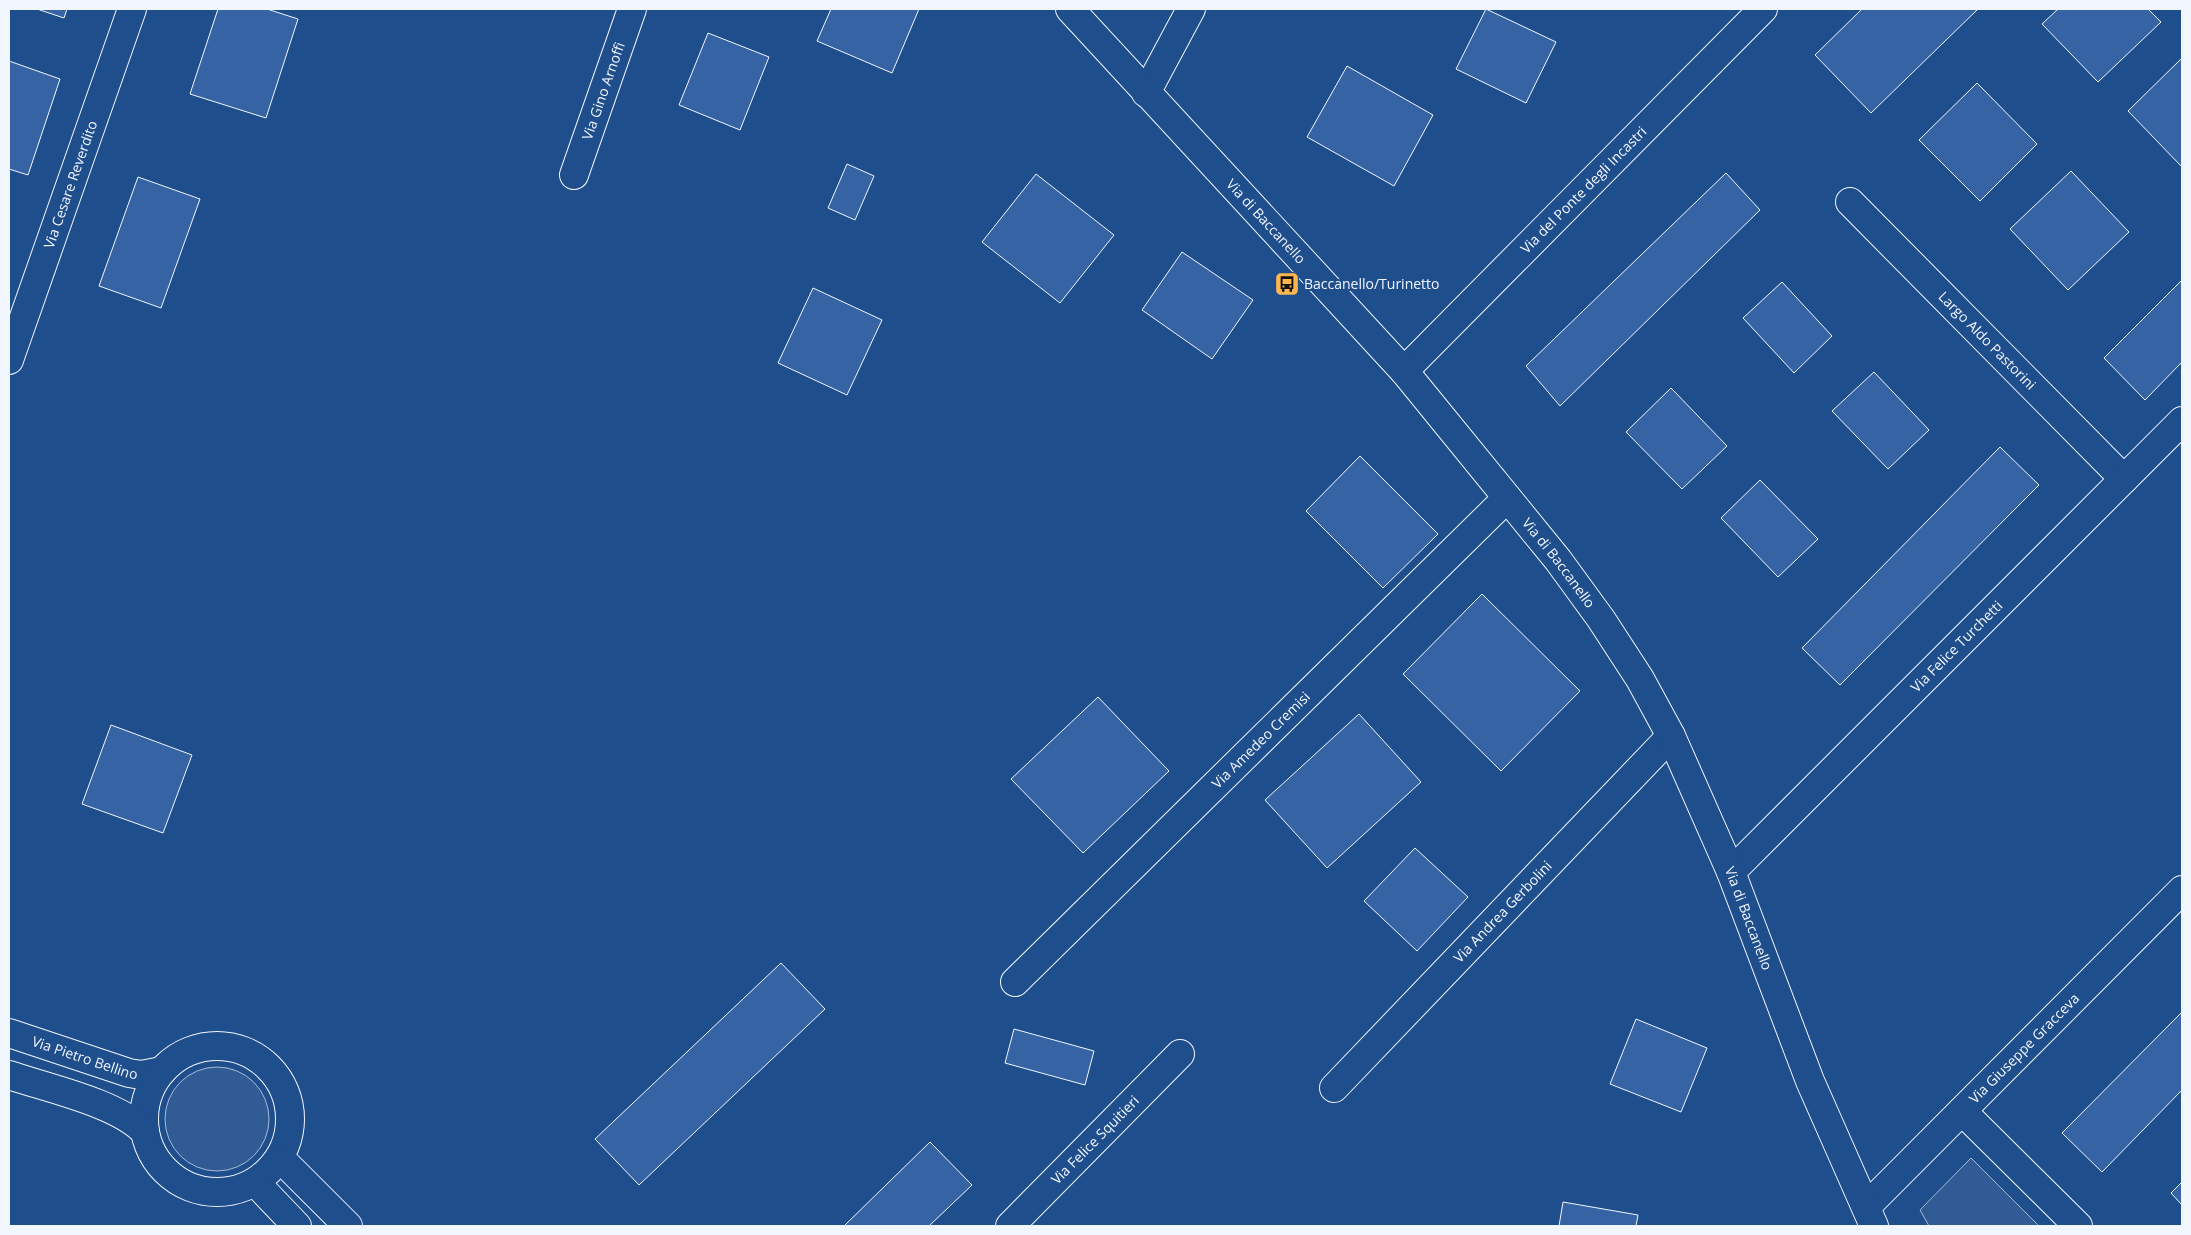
<svg xmlns="http://www.w3.org/2000/svg" width="2191" height="1235" viewBox="0 0 2191 1235" font-family="'Open Sans',sans-serif">
  <rect width="100%" height="100%" fill="#1f4e8c"/>
  <g fill="#305b95" stroke="#a8bbd7">
    <circle cx="217" cy="1119" r="52"/>
    <polygon points="1971,1158 2039,1226 1929,1226 1920,1210"/>
  </g>
  <g fill="#3563a3" stroke="#f2f6ff">
    <polygon points="37,9 67,9 64,18"/>
    <polygon points="218,9 267,9 298,19 266,118 190,94"/>
    <polygon points="831,9 919,9 892,73 817,41"/>
    <polygon points="1486,9 1556,42 1526,103 1456,69"/>
    <polygon points="1862,9 1978,9 1871,113 1815,55"/>
    <polygon points="2058,9 2148,9 2161,22 2098,82 2042,24"/>
    <polygon points="708,33 769,57 740,130 679,105"/>
    <polygon points="2182,58 2182,167 2128,111"/>
    <polygon points="9,61 60,79 28,175 9,169"/>
    <polygon points="1347,66 1433,115 1394,186 1307,137"/>
    <polygon points="1977,83 2037,144 1980,201 1919,140"/>
    <polygon points="847,164 874,176 855,220 828,208"/>
    <polygon points="2071,171 2129,232 2068,290 2010,229"/>
    <polygon points="1726,173 1760,210 1560,406 1526,366"/>
    <polygon points="1036,174 1114,235 1060,303 982,242"/>
    <polygon points="138,177 200,199 161,308 99,286"/>
    <polygon points="1182,252 1253,300 1212,359 1142,310"/>
    <polygon points="2182,280 2182,362 2145,400 2104,358"/>
    <polygon points="1782,282 1832,336 1794,373 1743,318"/>
    <polygon points="813,288 882,320 847,395 778,363"/>
    <polygon points="1874,372 1929,430 1888,469 1832,411"/>
    <polygon points="1671,388 1727,446 1682,489 1626,432"/>
    <polygon points="2000,447 2039,485 1840,685 1802,648"/>
    <polygon points="1360,456 1438,534 1383,588 1306,511"/>
    <polygon points="1760,480 1818,539 1778,577 1721,518"/>
    <polygon points="1482,594 1580,691 1501,771 1403,674"/>
    <polygon points="1098,697 1169,771 1083,853 1011,779"/>
    <polygon points="1359,714 1421,782 1327,868 1265,800"/>
    <polygon points="111,725 192,755 163,833 82,804"/>
    <polygon points="1415,848 1468,897 1417,951 1364,901"/>
    <polygon points="781,963 825,1009 639,1185 595,1139"/>
    <polygon points="2182,1012 2182,1090 2102,1172 2062,1133"/>
    <polygon points="1636,1019 1707,1048 1681,1112 1610,1084"/>
    <polygon points="1014,1029 1094,1051 1085,1085 1005,1063"/>
    <polygon points="930,1142 972,1185 929,1226 844,1226"/>
    <polygon points="2182,1182 2182,1205 2171,1193"/>
    <polygon points="1563,1202 1638,1215 1636,1226 1559,1226"/>
  </g>
  <g fill="none" stroke-linecap="round" stroke-linejoin="round">
    <defs>
      <g id="minor">
        <polyline points="1146,93 1191,9"/>
        <path id="s1" d="M 574,175 L 632,9"/>
        <path id="s2" d="M 1850,202 L 2124,479"/>
        <path id="s3" d="M 9,360 L 132,9"/>
        <path id="s4" d="M 1404,371 L 1763,9"/>
        <path id="s5" d="M 1731,872 L 2182,421"/>
        <path id="s6" d="M 1015,982 L 1507,498"/>
        <path id="s7" d="M 9,1033 L 129,1073 L 141,1075 L 162,1071"/>
        <circle cx="217" cy="1119" r="73"/>
        <path d="M 9,1075 C 47,1088 118,1103 145,1132"/>
        <path id="s8" d="M 1334,1088 L 1671,736"/>
        <polyline points="1962,1111 2078,1226"/>
        <polyline points="280,1158 348,1226"/>
        <polyline points="255,1182 297,1226"/>
        <path id="s9" d="M 1866,1207 L 2182,890"/>
        <path id="s10" d="M 1010,1226 L 1180,1054"/>
      </g>
      <g id="tertiary">
        <path id="s11" d="M 1070,9 L 1404,371 L 1558,560 L 1601,619 L 1640,679 L 1671,736 L 1731,872 L 1810,1081 L 1874,1226"/>
      </g>
    </defs>
    <use href="#minor" stroke="#f2f6ff" stroke-width="30"/>
    <use href="#tertiary" stroke="#f2f6ff" stroke-width="30"/>
    <use href="#minor" stroke="#1f4e8c" stroke-width="28"/>
    <use href="#tertiary" stroke="#1f4e8c" stroke-width="28"/>
  </g>
  <defs>
    <symbol id="bus-square" viewBox="-11 -11 22 22"><rect x="-9" y="-9" width="18" height="18" rx="4" fill="#ffb74d" stroke="#1f4e8c"/><path d="M-5-6H5V4H4V6H2V4H-2V6H-4V4H-5ZM-3.5-4V0h7V-4ZM-3.5 1.2v1.5H-2V1.2ZM2 1.2v1.5H3.5V1.2Z" fill="#111"/></symbol>
  </defs>
  <g fill-rule="evenodd">
    <use href="#bus-square" x="1273" y="270" width="28" height="28"/>
  </g>
  <g text-anchor="middle" stroke-width="4" stroke-linejoin="round" paint-order="stroke">
    <g font-size="14" fill="#f2f6ff" stroke="#1f4e8c">
      <text dy="5" stroke="none"><textPath href="#s1" startOffset="89">Via Gino Arnoffi</textPath></text>
      <text dy="5" stroke="none"><textPath href="#s3" startOffset="186">Via Cesare Reverdito</textPath></text>
      <text dy="5" stroke="none"><textPath href="#s4" startOffset="255">Via del Ponte degli Incastri</textPath></text>
      <text dy="5" stroke="none"><textPath href="#s11" startOffset="289">Via di Baccanello</textPath></text>
      <text dy="5" stroke="none"><textPath href="#s2" startOffset="195">Largo Aldo Pastorini</textPath></text>
      <text dy="5" stroke="none"><textPath href="#s11" startOffset="739">Via di Baccanello</textPath></text>
      <text dy="5" stroke="none"><textPath href="#s5" startOffset="319">Via Felice Turchetti</textPath></text>
      <text dy="5" stroke="none"><textPath href="#s6" startOffset="345">Via Amedeo Cremisi</textPath></text>
      <text dy="5" stroke="none"><textPath href="#s8" startOffset="244">Via Andrea Gerbolini</textPath></text>
      <text dy="5" stroke="none"><textPath href="#s11" startOffset="1144">Via di Baccanello</textPath></text>
      <text dy="5" stroke="none"><textPath href="#s9" startOffset="224">Via Giuseppe Gracceva</textPath></text>
      <text dy="5" stroke="none"><textPath href="#s7" startOffset="80">Via Pietro Bellino</textPath></text>
      <text dy="5" stroke="none"><textPath href="#s10" startOffset="121">Via Felice Squitieri</textPath></text>
    </g>
    <g font-size="14" fill="#f2f6ff" stroke="#1f4e8c" text-anchor="start">
      <text x="1304" y="289">Baccanello/Turinetto</text>
    </g>
  </g>
  <rect width="2191" height="1235" fill="none" stroke="#f2f6ff" stroke-width="20"/>
</svg>
